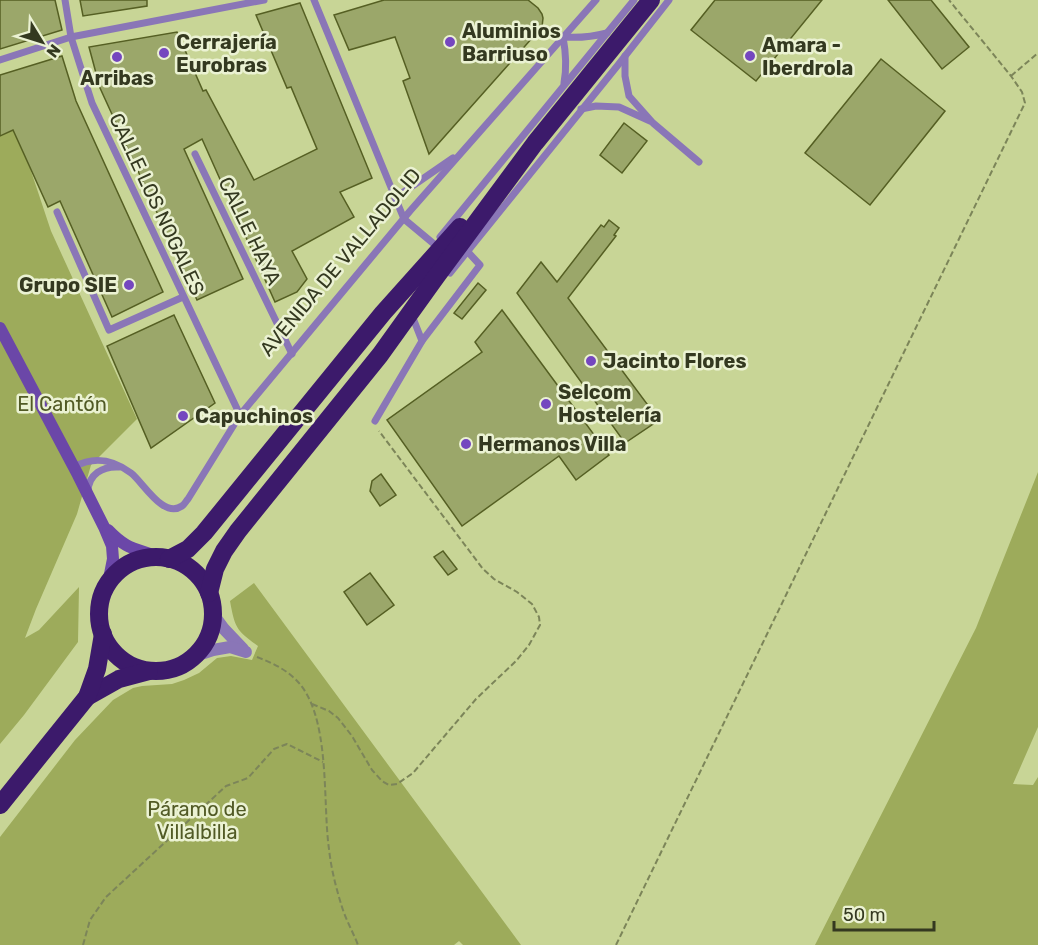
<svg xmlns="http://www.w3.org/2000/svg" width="1038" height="945" viewBox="0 0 1038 945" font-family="Rubik,sans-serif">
  <rect width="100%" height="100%" fill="#c8d596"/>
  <g fill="#9dab5b">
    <polygon points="13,130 30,168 51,231 137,419 91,465 77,514 36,609 25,638 39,630 79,587 78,642 24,715 0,744 0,136"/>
    <polygon points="1038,472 1038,727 1013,784 1033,785 1038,777 1038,945 815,945 976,628"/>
    <path d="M 254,583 L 521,945 L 463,945 L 459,941 L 454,945 L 0,945 L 0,837 L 75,740 L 113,700 L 133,688 L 142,686 L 172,684 L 184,680 L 199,673 L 217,658 L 231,656 L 252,660 L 258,646 C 236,630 235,628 230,601 Z"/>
  </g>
  <g fill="#9ba76a" stroke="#555f23" stroke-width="1.5">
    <polygon points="0,0 55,0 62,30 0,49"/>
    <polygon points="80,0 147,0 147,6 83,16"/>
    <polygon points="384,0 528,0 538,8 542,14 543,18 542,27 429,154 403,81 410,78 395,37 349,50 334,15"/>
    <polygon points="715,0 822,0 756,81 691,30"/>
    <polygon points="888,0 931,0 969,47 942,69"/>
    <polygon points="300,3 372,178 340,192 354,217 292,251 307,279 297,292 275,302 202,139 184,149 243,279 197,300 100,88 89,47 177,32 203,91 206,90 254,180 317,149 291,87 287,88 256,15"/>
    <polygon points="62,56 76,101 163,292 112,317 60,201 48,207 13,130 0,136 0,75"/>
    <polygon points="881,59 945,111 870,205 805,153"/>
    <polygon points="624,123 647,141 622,173 600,155"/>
    <polygon points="609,220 619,228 614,235 616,236 568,298 659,420 625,443 517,293 541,262 557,282 601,225 604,227"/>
    <polygon points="478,283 486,290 462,319 454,313"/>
    <polygon points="502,310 609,455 576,480 559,456 462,526 387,420 482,352 475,342"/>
    <polygon points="174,315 215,403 151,448 107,346"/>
    <polygon points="381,474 396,495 380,506 370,491 372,481"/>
    <polygon points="443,551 457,569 448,575 434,557"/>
    <polygon points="370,573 394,605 367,625 344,592"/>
  </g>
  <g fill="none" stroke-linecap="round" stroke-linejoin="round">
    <g stroke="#7c8559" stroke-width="2" stroke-dasharray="6 3" stroke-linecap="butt">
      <polyline points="1011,76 1038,53"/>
      <path d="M 257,657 C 270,662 283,668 293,677 C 332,710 322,801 329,849 C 331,868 336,888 342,907 C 346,920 353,932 358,945"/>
      <polyline points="312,704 329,711 338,718 352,736 372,770 382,781 389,785 397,784 413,773 476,699 516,661 529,645 540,625 539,617 532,604 517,592 494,579 483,569 379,431"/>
      <polyline points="83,945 90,920 106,897 226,786 248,778 274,749 287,744 323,762"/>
      <polyline points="616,945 1025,103 1022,92 1011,76 949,0"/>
    </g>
    <g stroke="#8a76b7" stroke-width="7">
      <polyline points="65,0 71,37 92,103 240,415"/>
      <polyline points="314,0 404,219 434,244"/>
      <polyline points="625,56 625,76 629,96 653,123 699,162"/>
      <polyline points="0,60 71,37 264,0"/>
      <path d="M 564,83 C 567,67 566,53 563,37 C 579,38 592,37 607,33"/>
      <polyline points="581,109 596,106 619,107 650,121"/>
      <polyline points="195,154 292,354"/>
      <polyline points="395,198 453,158"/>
      <polyline points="57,212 109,330 183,297"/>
      <polyline points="440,237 634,0"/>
      <polyline points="450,273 618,65 669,0"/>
      <polyline points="422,341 480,265 467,251"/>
      <polyline points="375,421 422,341 413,318"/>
      <path d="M 74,467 C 94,456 112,459 131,473 C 143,482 163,519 182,506 C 185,504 186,501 188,499 L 240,415 L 410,211 L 596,0"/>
      <path d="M 88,492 C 88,474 103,466 119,467"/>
    </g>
    <g stroke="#8a76b7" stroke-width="12">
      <polyline points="213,614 224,629 243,649"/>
      <polyline points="195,656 213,650 230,647 246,652"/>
    </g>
    <g stroke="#6b47a8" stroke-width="12">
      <polyline points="0,328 78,475 104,527 112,546 113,559 108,584"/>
      <path d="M 108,530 C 127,550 135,548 158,557"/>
    </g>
    <g stroke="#3c1a6b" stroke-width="18">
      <circle cx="156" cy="614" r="57"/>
      <polyline points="169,559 188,549 204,533 383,313 460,227"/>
      <polyline points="209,593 215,569 224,551 238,531 380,355 436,277 535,143 651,0"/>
      <polyline points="87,697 119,679 149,671"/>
      <polyline points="0,805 87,697 97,669 103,634"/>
    </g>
  </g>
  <g fill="#7547bf" stroke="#ebf2d3" stroke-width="2">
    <circle cx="450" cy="42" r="6"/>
    <circle cx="164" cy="53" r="6"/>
    <circle cx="750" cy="56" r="6"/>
    <circle cx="117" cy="57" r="6"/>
    <circle cx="129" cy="285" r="6"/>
    <circle cx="591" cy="361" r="6"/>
    <circle cx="546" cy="404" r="6"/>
    <circle cx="183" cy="416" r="6"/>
    <circle cx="466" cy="444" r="6"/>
  </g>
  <g text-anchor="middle" stroke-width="5" stroke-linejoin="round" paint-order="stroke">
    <g font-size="20" font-weight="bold" fill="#343920" stroke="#ebf2d3" text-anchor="start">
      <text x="462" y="38">Aluminios<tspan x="462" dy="23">Barriuso</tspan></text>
      <text x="176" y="49">Cerrajería<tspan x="176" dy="23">Eurobras</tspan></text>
      <text x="762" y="52">Amara -<tspan x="762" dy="23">Iberdrola</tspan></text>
      <text x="117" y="85" text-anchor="middle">Arribas</text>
      <text x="117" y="292" text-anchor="end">Grupo SIE</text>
      <text x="603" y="368">Jacinto Flores</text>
      <text x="558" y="399">Selcom<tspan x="558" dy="23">Hostelería</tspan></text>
      <text x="195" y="423">Capuchinos</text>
      <text x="478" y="451">Hermanos Villa</text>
    </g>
    <g font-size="20" fill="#343920" stroke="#ebf2d3">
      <text transform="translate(157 204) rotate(65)" y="7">CALLE LOS NOGALES</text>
      <text transform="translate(250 231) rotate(64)" y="7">CALLE HAYA</text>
      <text transform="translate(340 262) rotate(-50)" y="7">AVENIDA DE VALLADOLID</text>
    </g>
    <g font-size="20" fill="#515a25" stroke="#ebf2d3">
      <text x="62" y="411">El Cantón</text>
      <text x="197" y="816">Páramo de<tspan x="197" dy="23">Villalbilla</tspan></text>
    </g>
  </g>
  <g transform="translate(42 42) rotate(128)" stroke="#ebf2d3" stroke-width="4.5" paint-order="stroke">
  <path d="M0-4.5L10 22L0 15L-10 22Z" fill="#343920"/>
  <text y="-9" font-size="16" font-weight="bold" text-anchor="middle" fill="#343920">N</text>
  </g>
  <path d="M834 921v9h100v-9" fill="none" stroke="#343920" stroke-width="3"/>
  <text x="843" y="921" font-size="18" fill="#343920" stroke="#ebf2d3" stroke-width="4.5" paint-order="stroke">50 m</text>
</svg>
